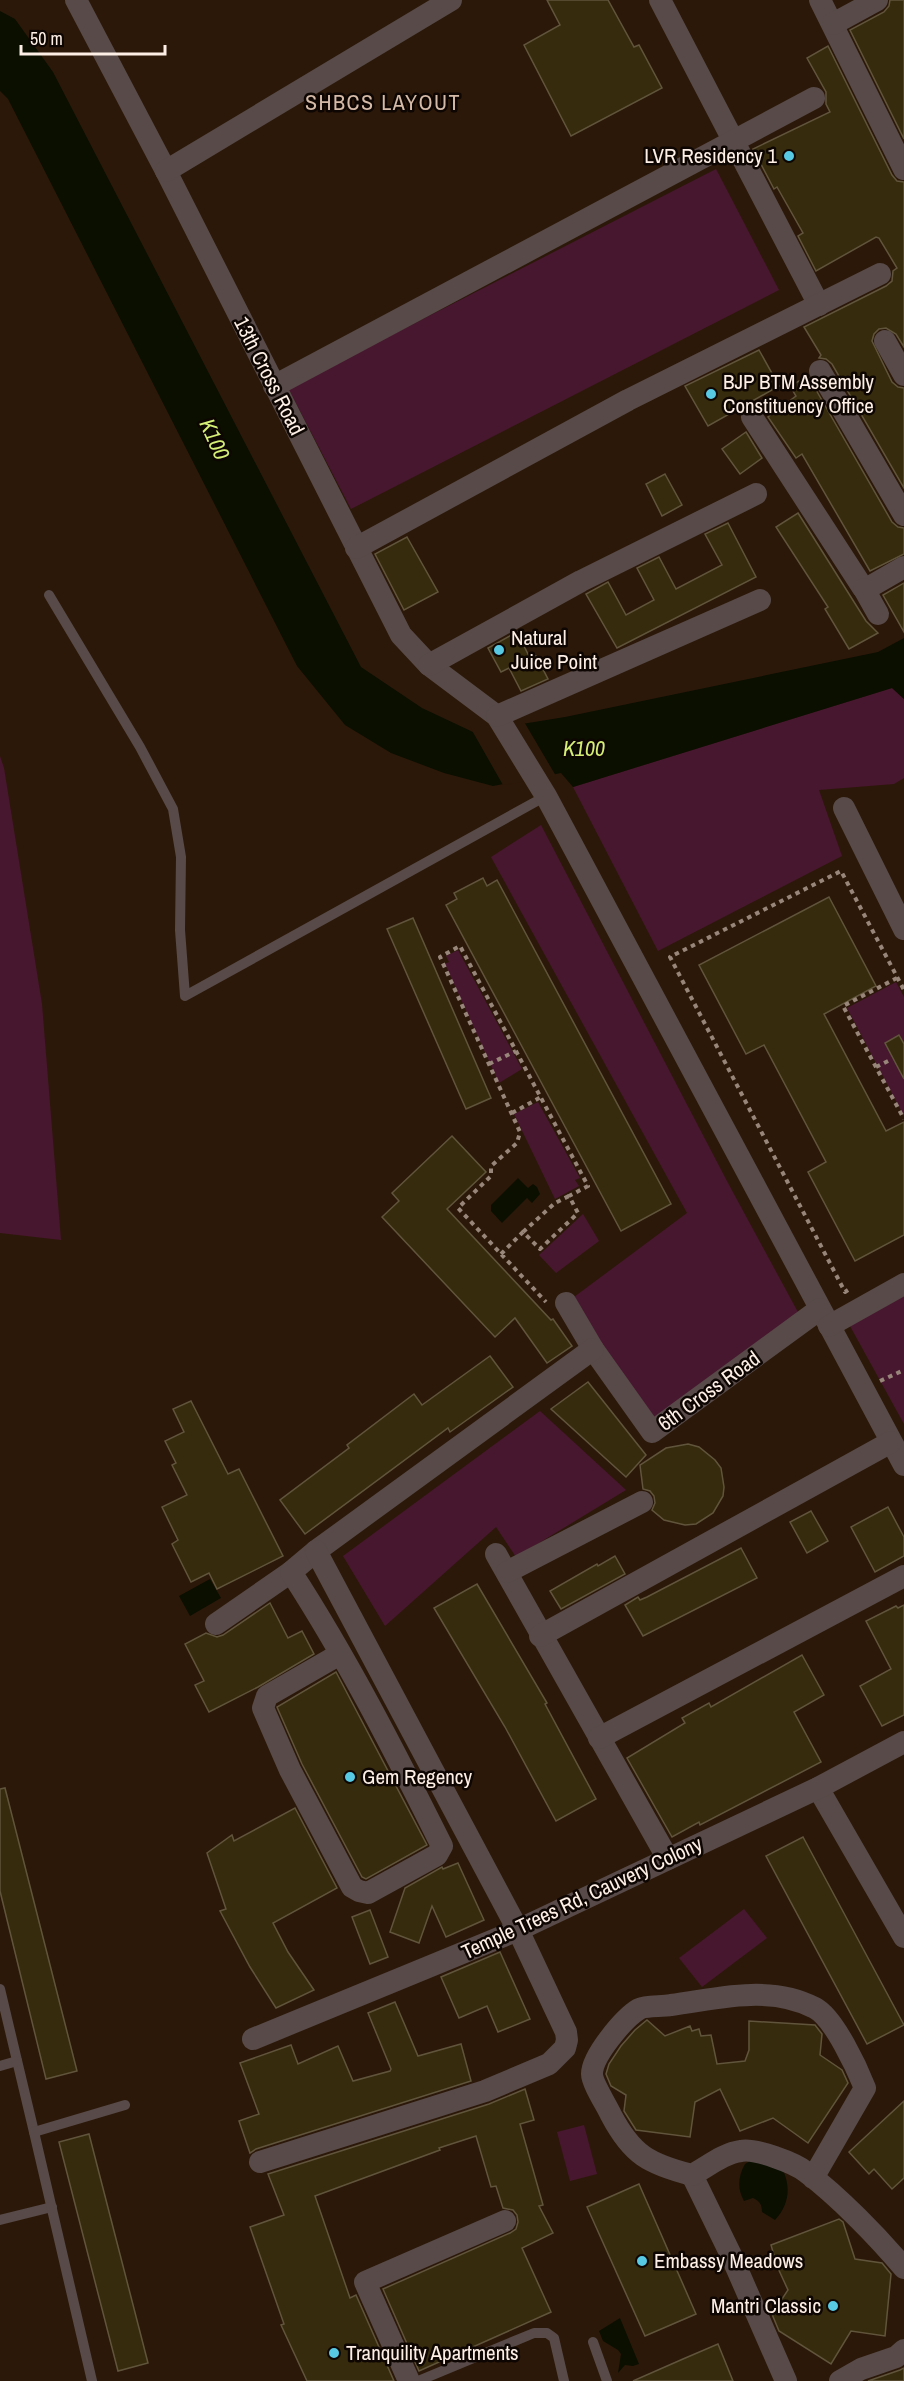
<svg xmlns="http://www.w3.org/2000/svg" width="904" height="2381" viewBox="0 0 904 2381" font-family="'Archivo Narrow',sans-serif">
  <rect width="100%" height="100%" fill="#2c1809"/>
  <g fill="#47172f">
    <polygon points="716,169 779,290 351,509 288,388"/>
    <polygon points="892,688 904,699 904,778 894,784 819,790 842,856 658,951 573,787"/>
    <polygon points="0,756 4,768 42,1004 61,1240 0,1233"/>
    <polygon points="541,825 728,1183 799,1314 655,1419 613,1362 574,1297 687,1213 491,857"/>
    <polygon points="458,950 522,1069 499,1083 445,964 449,962 446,956"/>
    <polygon points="896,982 904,997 904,1116 847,1008"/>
    <polygon points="538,1102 580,1178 575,1180 579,1186 555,1199 514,1114"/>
    <polygon points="583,1214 599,1241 556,1273 539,1255"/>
    <polygon points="904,1296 904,1424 850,1326"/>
    <polygon points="540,1411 626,1490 516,1557 496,1527 385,1626 343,1556"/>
    <polygon points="744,1909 767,1938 702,1987 679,1958"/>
    <polygon points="584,2125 597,2174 570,2181 557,2132"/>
  </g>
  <g fill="#0a0f00">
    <polygon points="0,11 15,19 53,72 361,667 422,708 473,732 565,717 878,652 904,638 904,699 892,688 573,787 561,773 493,786 444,773 391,753 345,725 297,666 8,99 0,91"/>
    <polygon points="518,1178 528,1188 533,1184 537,1187 540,1194 532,1203 527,1198 502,1223 491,1211 491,1205"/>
    <polygon points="210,1579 221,1598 190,1616 179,1596"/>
    <path d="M 752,2160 L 783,2170 C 791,2188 789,2205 775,2220 L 762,2212 C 762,2205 760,2201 753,2198 L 744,2201 C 737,2188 738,2177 745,2164 Z"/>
    <polygon points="620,2318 639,2364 633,2366 625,2365 618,2373 621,2354 618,2350 603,2341 599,2331"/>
  </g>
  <polygon fill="#2c1809" points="523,720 556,776 503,785 470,727 474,728"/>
  <g fill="#362b0c" stroke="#60553c" stroke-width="1.5">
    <polygon points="547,0 608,0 634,47 639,45 662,88 571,136 524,45 560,25"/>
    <polygon points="890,0 904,0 904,139 850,30 884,12 889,6"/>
    <polygon points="828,46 892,175 897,181 904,182 904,347 896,334 886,328 879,329 874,334 872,341 892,382 898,387 904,388 904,488 832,364 826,359 819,358 821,355 804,327 886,286 892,281 893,271 897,268 879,238 876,237 816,271 798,236 803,233 777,187 774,189 753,149 830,112 826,104 826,92 807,58"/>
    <polygon points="759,350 779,386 708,426 685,386"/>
    <polygon points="808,376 892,522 898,527 904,528 904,554 870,571 802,454 796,458 768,417 796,396 790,386"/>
    <polygon points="746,432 762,458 740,474 722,449"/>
    <polygon points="665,474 682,505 662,516 646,484"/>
    <polygon points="798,513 866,621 878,633 849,649 825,609 828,607 776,527"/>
    <polygon points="728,523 756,577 617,648 586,594 608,582 626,615 654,600 637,568 659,557 676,589 722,565 705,534"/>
    <polygon points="407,537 438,592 404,610 375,554"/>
    <polygon points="904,583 904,632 883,595"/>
    <polygon points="517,632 530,658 536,656 548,679 521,691 509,668 501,672 488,648"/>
    <polygon points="483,878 487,886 497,880 671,1204 621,1231 446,905 457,899 454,893"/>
    <polygon points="829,897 876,986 824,1014 886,1131 904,1122 904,1235 855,1261 808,1172 826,1162 764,1045 746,1054 699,965"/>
    <polygon points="413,918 491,1098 466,1109 387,929"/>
    <polygon points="899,1035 904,1044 904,1079 885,1043"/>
    <polygon points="452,1136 486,1172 447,1209 551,1320 553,1319 572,1346 547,1363 515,1318 495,1337 382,1217 399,1201 392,1193"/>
    <polygon points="490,1356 513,1387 450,1432 448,1428 305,1534 280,1500 349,1448 347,1445 414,1394 422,1405"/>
    <polygon points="588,1382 646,1455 626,1477 551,1409"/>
    <polygon points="191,1401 228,1474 239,1469 283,1556 217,1589 209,1573 191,1582 172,1544 178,1540 162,1507 187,1495 172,1465 176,1463 165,1441 184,1432 173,1409"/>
    <polygon points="688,1444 699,1447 715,1460 721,1468 724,1487 723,1496 713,1513 696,1524 685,1525 664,1520 652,1510 655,1503 654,1496 650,1491 643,1489 640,1465 666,1448"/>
    <polygon points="888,1507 904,1537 904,1556 875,1572 851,1527"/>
    <polygon points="811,1511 828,1541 807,1553 790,1522"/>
    <polygon points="741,1548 757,1578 643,1636 625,1605 638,1597 640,1600 647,1597"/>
    <polygon points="615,1556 625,1574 561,1609 550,1591 597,1564 598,1566"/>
    <polygon points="477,1584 547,1703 545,1704 596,1799 556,1821 505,1727 434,1608"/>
    <polygon points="270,1603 288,1638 302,1631 314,1654 258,1687 209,1712 195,1685 204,1681 185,1644 206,1633 217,1637 223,1635"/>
    <polygon points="904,1605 904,1715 882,1726 860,1686 891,1669 866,1621 896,1606 898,1608"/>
    <polygon points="802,1655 824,1695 794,1712 821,1762 700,1825 699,1822 672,1837 627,1758 685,1723 682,1718 709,1703 711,1707"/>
    <polygon points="336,1672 427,1845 366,1879 362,1877 302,1764 277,1707"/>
    <polygon points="5,1788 77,2071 46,2079 0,1891 0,1789"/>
    <polygon points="295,1808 337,1888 273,1923 288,1952 314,1990 276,2008 250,1967 220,1911 226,1909 207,1853 232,1835 234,1841"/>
    <polygon points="803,1837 904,2025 867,2044 766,1856"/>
    <polygon points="458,1863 484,1920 446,1937 432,1906 419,1943 390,1932 405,1888 442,1867 443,1869"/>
    <polygon points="370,1910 388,1957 370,1964 352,1917"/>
    <polygon points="500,1952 530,2019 498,2032 487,2006 459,2018 441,1977"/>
    <polygon points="395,2002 418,2056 461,2044 471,2081 256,2149 250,2153 239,2121 259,2114 240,2063 291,2045 298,2064 338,2046 353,2081 390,2071 391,2069 368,2013"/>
    <polygon points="647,2020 665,2036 690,2026 692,2031 699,2029 701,2036 711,2035 717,2064 745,2061 749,2050 749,2021 815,2025 822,2034 820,2055 842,2070 848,2083 808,2143 773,2118 740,2131 720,2089 695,2102 690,2137 636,2130 624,2111 626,2095 611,2086 606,2074 609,2064 621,2046 635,2030"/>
    <polygon points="525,2089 534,2120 520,2124 543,2205 539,2206 553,2233 522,2248 551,2312 419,2371 383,2289 510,2233 516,2229 518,2222 517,2215 513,2210 503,2208 496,2186 491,2187 476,2136 439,2148 440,2150 315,2196 350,2298 356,2295 394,2381 307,2381 281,2325 284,2324 250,2227 284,2215 268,2174 489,2104"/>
    <polygon points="904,2101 904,2178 892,2189 874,2169 869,2174 849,2152"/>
    <polygon points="89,2134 148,2363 118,2371 59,2142"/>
    <polygon points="639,2184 696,2314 645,2336 587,2207"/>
    <polygon points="839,2219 843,2222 855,2259 882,2263 891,2274 885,2336 851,2331 831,2364 779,2331 772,2314 788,2290 777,2266 771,2245"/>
    <polygon points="718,2344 733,2381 633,2381 683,2359"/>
    <polygon points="904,2368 904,2381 868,2381 900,2370"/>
  </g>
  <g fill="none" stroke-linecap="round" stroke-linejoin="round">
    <g stroke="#98867a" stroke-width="4" stroke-dasharray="4.5 4.5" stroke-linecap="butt">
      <polyline points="897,978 843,1006 904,1119"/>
      <polyline points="489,1064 516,1051"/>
      <polyline points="876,1067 892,1059"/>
      <polyline points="512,1113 541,1097"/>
      <polyline points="523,1232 555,1203 569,1196"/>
      <polyline points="501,1254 523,1232 540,1249 578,1213 569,1196 588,1186 460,946 440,957 520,1132 517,1143 491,1166 491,1176 458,1208 546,1302"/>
      <polyline points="848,1290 845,1292 670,957 841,871 904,990"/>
      <polyline points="880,1381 904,1370"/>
    </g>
    <g stroke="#574a48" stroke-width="10">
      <polyline points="49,595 140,747 173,809 181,857 180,930 185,996 546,796"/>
      <polyline points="0,1989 34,2132"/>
      <polyline points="0,2066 17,2061"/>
      <polyline points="0,2220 52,2207"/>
      <polyline points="593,2342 607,2381"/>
      <polyline points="92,2381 34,2132 125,2105"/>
      <polyline points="418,2381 534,2333 547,2333 554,2338 564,2381"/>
    </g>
    <g stroke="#574a48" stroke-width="22">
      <polyline points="76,0 166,171 401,635 429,665 497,716 546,796 904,1465"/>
      <polyline points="660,0 819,305"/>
      <polyline points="820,0 904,169"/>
      <polyline points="833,24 877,0"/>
      <polyline points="166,171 451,0"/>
      <polyline points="885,341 904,375"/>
      <polyline points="820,371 904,515"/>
      <polyline points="274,386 814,98"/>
      <polyline points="752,417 863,588 866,589 904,567"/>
      <polyline points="356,548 628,400 880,274"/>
      <polyline points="864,589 878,614"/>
      <polyline points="429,665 581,581 756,494"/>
      <polyline points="497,716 760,600"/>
      <polyline points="844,808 904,929"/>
      <polyline points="566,1303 593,1349 652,1432 820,1309"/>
      <polyline points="829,1326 904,1284"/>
      <polyline points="496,1554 668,1859"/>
      <polyline points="507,1572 642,1502"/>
      <polyline points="216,1624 291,1572"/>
      <polyline points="540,1636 891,1442"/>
      <path d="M 340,1654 L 267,1696 L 263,1708 L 290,1770 L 352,1887 L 359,1891 L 368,1893 L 437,1855 L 442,1846 C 395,1752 348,1660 291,1572 L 316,1551 L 593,1349"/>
      <polyline points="599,1738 904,1576"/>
      <polyline points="818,1788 904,1937"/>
      <polyline points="253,2039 518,1930 818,1788 904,1742"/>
      <polyline points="260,2162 485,2091 549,2064 565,2048 567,2040 566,2032 518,1930 316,1551"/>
      <polyline points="692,2175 730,2253 786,2381"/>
      <path d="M 813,2178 L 865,2088 C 857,2068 834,2018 815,2008 C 769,1984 718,1999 671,2005 C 661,2007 647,2005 639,2009 C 624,2018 592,2056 592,2074 C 592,2083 607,2106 611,2115 C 632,2155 649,2164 692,2175 C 707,2167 724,2153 741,2151 C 755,2148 795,2163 806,2172 C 838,2196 878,2237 904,2268"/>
      <polyline points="409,2381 365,2282 505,2221"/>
      <polyline points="840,2381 861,2369 896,2357 904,2350"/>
    </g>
  </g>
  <g fill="#58c9e3" stroke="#0e0602" stroke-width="2">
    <circle cx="789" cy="156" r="6"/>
    <circle cx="711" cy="394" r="6"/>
    <circle cx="499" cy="650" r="6"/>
    <circle cx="350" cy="1777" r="6"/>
    <circle cx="642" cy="2261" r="6"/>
    <circle cx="833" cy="2306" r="6"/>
    <circle cx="334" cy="2353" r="6"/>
  </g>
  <g text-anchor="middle" stroke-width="5" stroke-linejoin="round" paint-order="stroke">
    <g font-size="21" fill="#feefe6" stroke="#0e0602" text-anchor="start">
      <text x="777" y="163" text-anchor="end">LVR Residency 1</text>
      <text x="723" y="389">BJP BTM Assembly<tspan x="723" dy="24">Constituency Office</tspan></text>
      <text x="511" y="645">Natural<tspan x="511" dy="24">Juice Point</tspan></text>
      <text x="362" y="1784">Gem Regency</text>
      <text x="654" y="2268">Embassy Meadows</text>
      <text x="821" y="2313" text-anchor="end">Mantri Classic</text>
      <text x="346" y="2360">Tranquility Apartments</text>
    </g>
    <g font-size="21" fill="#feefe6" stroke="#0e0602">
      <text transform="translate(269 376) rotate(63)" y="7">13th Cross Road</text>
      <text transform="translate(709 1391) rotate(-36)" y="7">6th Cross Road</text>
      <text transform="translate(582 1898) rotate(-25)" y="7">Temple Trees Rd, Cauvery Colony</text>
    </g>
    <g font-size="22" letter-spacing="1.5" fill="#d5baa7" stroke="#0e0602">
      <text x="383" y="110">SHBCS LAYOUT</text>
    </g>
    <g font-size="22" font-style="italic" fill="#d5ef76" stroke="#0e0602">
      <text transform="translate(215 439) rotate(66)" y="8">K100</text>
      <text x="584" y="756">K100</text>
    </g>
  </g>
  <path d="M21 45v9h144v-9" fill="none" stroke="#feefe6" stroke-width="3"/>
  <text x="30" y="45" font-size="18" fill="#feefe6" stroke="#0e0602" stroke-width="4.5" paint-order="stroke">50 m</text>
</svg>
